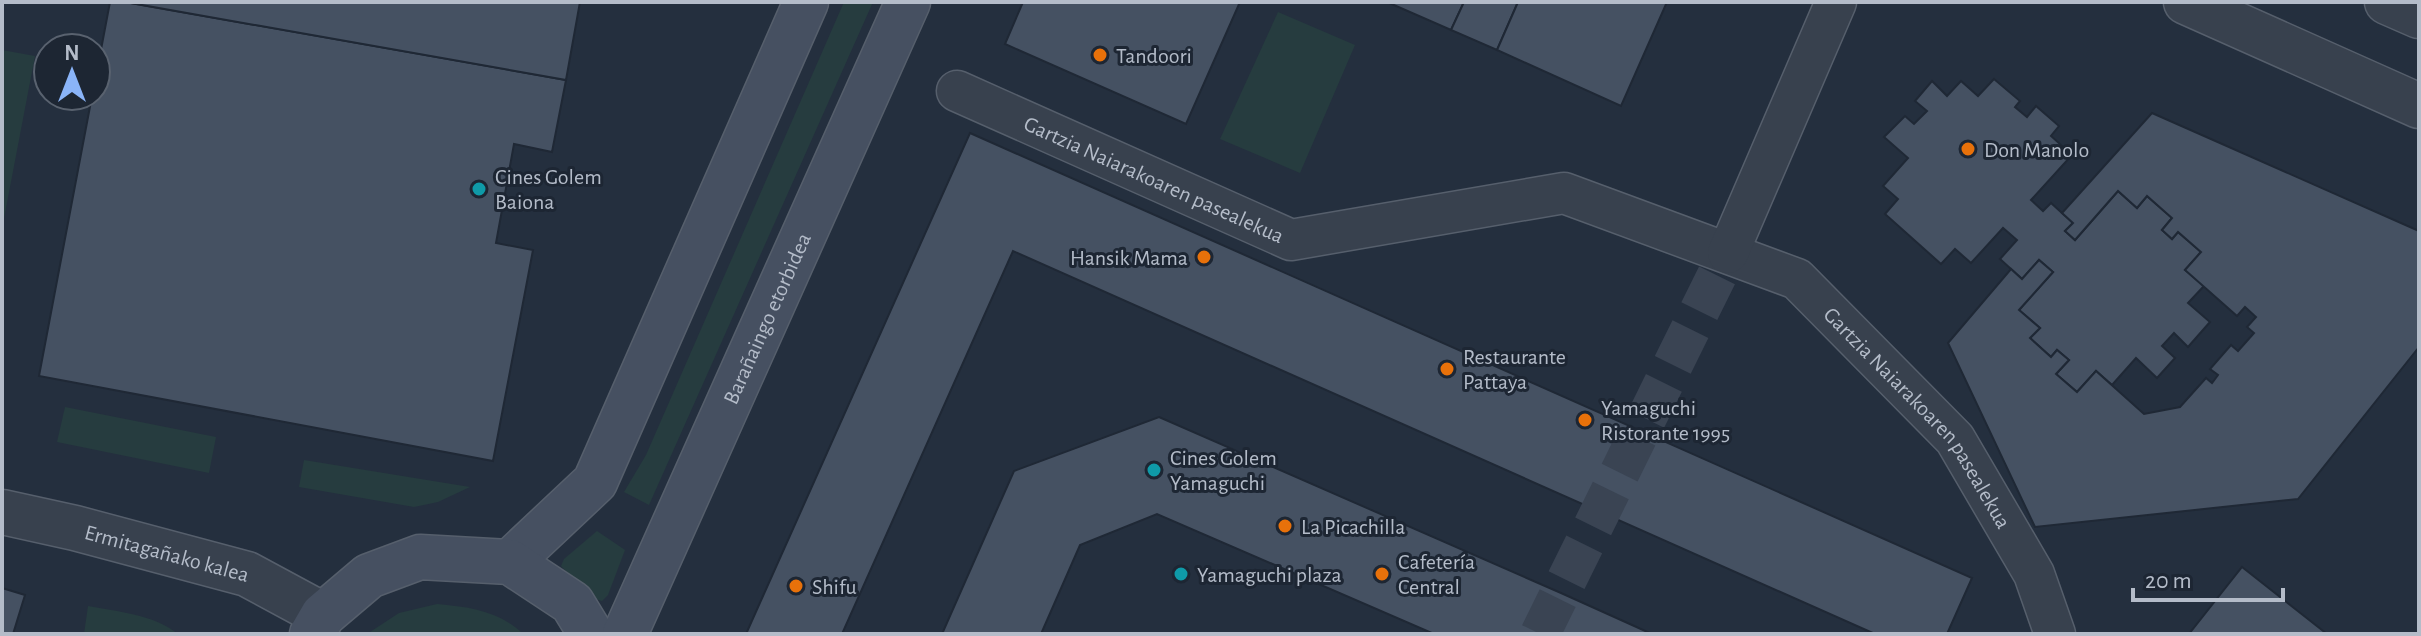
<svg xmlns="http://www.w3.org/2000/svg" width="2421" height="636" viewBox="0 0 2421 636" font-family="'Alegreya Sans',sans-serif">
  <rect width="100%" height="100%" fill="#242f3e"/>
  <g fill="#263c3f">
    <polygon points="844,2 873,2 649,505 624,492 646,455"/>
    <polygon points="1278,12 1355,45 1300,173 1220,139"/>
    <polygon points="2,50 35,56 2,229"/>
    <polygon points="65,407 216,437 209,473 57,442"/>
    <polygon points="304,460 470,487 438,502 414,507 299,487"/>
    <polygon points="597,531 625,550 608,595 602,601 592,598 561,566 564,559"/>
    <path d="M 437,604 C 470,607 499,611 523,634 L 367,634 L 399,613 Z"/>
    <path d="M 88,606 C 118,612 153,614 178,634 L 84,634 Z"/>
  </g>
  <g fill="#455162" stroke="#1f2835" stroke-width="2">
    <polygon points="110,2 125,2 566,80 552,152 514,144 496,243 533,250 493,461 39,376 92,96 96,96 96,76"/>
    <polygon points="125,2 580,2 566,80"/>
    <polygon points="1023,2 1177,3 1240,2 1186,124 1005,44"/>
    <polygon points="1387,2 1464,2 1451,30"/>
    <polygon points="1464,2 1518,2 1497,50 1451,30"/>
    <polygon points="1518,2 1667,2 1621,106 1497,50"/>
    <polygon points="1994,79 2020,101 2015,107 2027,117 2036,106 2059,126 2051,136 2072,155 2031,200 2043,211 2051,203 2073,223 2065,231 2075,240 2118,191 2137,208 2147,196 2172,218 2162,230 2172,239 2178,232 2201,252 2185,270 2204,286 2188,303 2210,322 2188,347 2174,333 2162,346 2175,358 2157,378 2136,358 2112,385 2096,371 2077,392 2056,374 2069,360 2057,350 2051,357 2030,338 2040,328 2019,310 2053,272 2039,260 2022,279 2000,259 2017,240 2003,228 1971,263 1955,249 1941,264 1885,214 1898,199 1883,186 1908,158 1884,137 1905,116 1914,124 1927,111 1915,101 1932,81 1947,96 1961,81 1978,96"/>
    <polygon points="2152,113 2419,231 2419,347 2298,499 2035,527 1948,343 2011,269 2022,279 2039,260 2053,272 2019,310 2040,328 2030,338 2051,357 2057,350 2069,360 2056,374 2077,392 2096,371 2144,414 2180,407 2206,378 2212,383 2218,375 2210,369 2231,345 2238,351 2254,333 2247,327 2256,317 2245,307 2237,316 2185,270 2201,252 2178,232 2172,239 2162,230 2172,218 2147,196 2137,208 2118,191 2075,240 2065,231 2073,223 2062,213"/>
    <polygon points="970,133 1972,578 1947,634 1875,634 1013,251 842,634 746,634"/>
    <polygon points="1159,417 1561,593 1652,634 1434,634 1157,514 1080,545 1041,634 942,634 1014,471"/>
    <polygon points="2242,567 2327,634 2189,634"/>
    <polygon points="2,588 25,595 13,634 2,634"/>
  </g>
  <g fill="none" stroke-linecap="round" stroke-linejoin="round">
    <polyline stroke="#3a4453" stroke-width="40" stroke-dasharray="40 20" stroke-linecap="butt" points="1540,634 1728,253"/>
    <defs>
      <g id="pedestrian">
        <path id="s1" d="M 957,91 L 1291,240 L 1564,193 L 1797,279 L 1955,439 L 2034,574 L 2055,634"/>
        <polyline points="1728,253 1836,2"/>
      </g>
      <g id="tertiary">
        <polyline points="2186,2 2419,106"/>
        <polyline points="2387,2 2419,16"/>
        <path id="s2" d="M 2,512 L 75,528 L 247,574 L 323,615"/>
      </g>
      <g id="secondary">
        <polyline points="510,562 595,482 806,2"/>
        <polyline points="312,634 323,615 369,576 420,557 510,562 572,603 591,634"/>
        <path id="s3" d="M 625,634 L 908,2"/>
      </g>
    </defs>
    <use href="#pedestrian" stroke="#565f6c" stroke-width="43"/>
    <use href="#tertiary" stroke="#565f6c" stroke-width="47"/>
    <use href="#secondary" stroke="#565f6c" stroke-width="47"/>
    <use href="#pedestrian" stroke="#38414e" stroke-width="40"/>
    <use href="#tertiary" stroke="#38414e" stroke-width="44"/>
    <use href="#secondary" stroke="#465061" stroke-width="44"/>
  </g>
  <g fill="#e8710a" stroke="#1d2633" stroke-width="3">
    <circle cx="1100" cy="55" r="8"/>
    <circle cx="1968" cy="149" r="8"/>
    <circle cx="1204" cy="257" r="8"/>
    <circle cx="1447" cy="369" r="8"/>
    <circle cx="1585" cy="420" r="8"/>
    <circle cx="1285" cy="526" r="8"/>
    <circle cx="1382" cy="574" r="8"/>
    <circle cx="796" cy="586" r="8"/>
  </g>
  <g fill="#0f9aa8" stroke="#1d2633" stroke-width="3">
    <circle cx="479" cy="189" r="8"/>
    <circle cx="1154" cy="470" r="8"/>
    <circle cx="1181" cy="574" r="8"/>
  </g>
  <g text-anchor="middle" stroke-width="6" stroke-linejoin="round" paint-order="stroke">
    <g font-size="22" fill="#b4bcc9" stroke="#1d2633" text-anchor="start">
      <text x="1116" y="63">Tandoori</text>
      <text x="1984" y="157">Don Manolo</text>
      <text x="495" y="184">Cines Golem<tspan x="495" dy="25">Baiona</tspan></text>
      <text x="1188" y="265" text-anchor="end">Hansik Mama</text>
      <text x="1463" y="364">Restaurante<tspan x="1463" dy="25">Pattaya</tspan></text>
      <text x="1601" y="415">Yamaguchi<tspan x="1601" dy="25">Ristorante 1995</tspan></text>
      <text x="1170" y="465">Cines Golem<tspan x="1170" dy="25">Yamaguchi</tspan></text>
      <text x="1301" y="534">La Picachilla</text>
      <text x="1398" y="569">Cafetería<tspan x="1398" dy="25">Central</tspan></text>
      <text x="1197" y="582">Yamaguchi plaza</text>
      <text x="812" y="594">Shifu</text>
    </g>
    <g font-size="22" fill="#b4bcc9" stroke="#1d2633">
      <text dy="8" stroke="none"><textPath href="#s1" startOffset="216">Gartzia Naiarakoaren pasealekua</textPath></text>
      <text dy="8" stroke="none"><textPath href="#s3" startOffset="346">Barañaingo etorbidea</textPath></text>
      <text dy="8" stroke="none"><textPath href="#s1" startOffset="1076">Gartzia Naiarakoaren pasealekua</textPath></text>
      <text dy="8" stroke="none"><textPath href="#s2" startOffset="170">Ermitagañako kalea</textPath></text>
    </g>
  </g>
  <rect width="2421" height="636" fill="none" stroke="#b4bcc9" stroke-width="8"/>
  <g transform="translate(72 72)"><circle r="38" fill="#1d2633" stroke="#59626f" stroke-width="2"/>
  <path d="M0-6L14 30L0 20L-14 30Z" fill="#8ab4f8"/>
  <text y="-12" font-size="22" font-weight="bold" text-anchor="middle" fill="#b4bcc9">N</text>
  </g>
  <path d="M2133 588v12h150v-12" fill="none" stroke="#b4bcc9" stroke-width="4"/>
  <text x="2145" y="588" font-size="24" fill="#b4bcc9" stroke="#1d2633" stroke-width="6" paint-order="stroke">20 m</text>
</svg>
